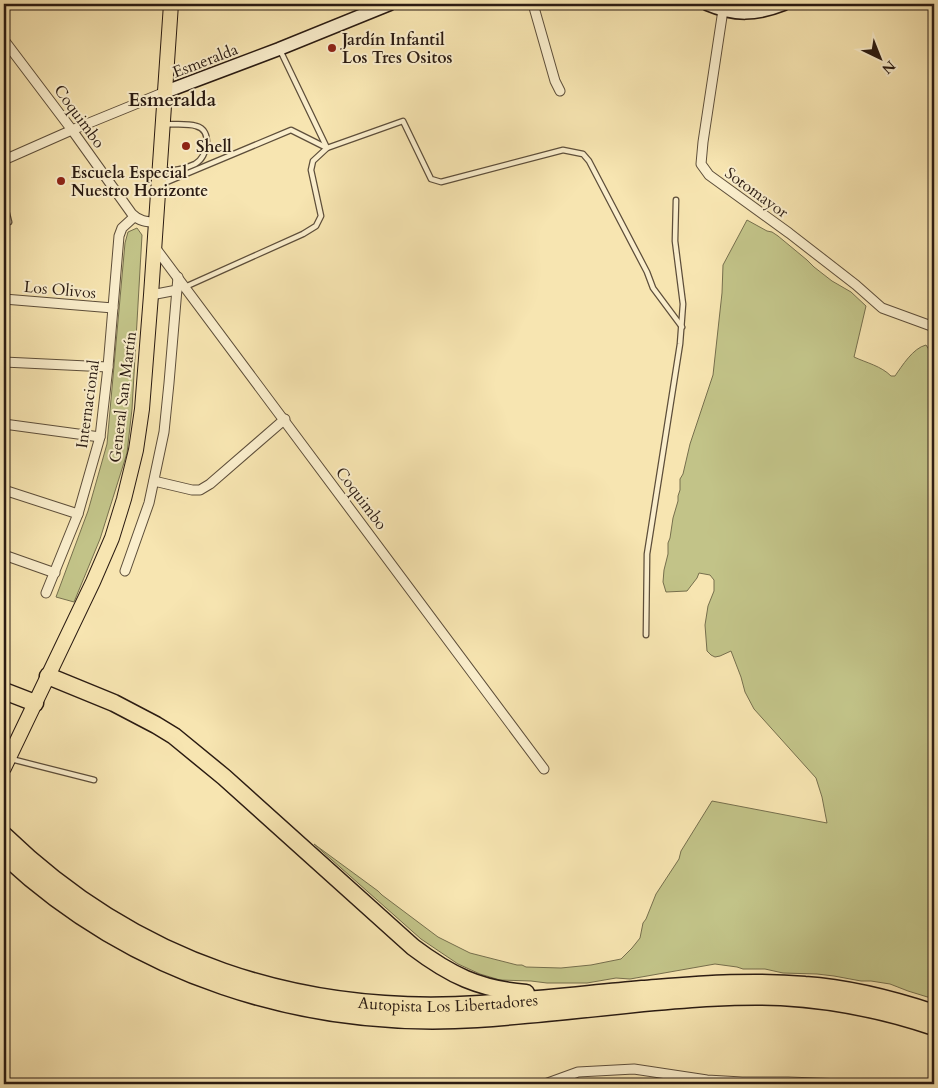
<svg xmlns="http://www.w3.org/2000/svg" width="938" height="1088" viewBox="0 0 938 1088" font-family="Cardo,serif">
  <rect width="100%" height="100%" fill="#f7e5b1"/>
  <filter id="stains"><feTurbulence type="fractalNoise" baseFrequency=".004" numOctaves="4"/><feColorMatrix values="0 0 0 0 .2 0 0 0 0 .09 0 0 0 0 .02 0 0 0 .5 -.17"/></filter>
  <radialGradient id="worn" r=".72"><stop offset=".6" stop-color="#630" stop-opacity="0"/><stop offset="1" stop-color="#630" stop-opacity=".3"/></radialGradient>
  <g fill="#c2c388" stroke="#766f4d">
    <path d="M 747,220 L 767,231 L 772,232 L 778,236 L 807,260 L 814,267 L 832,281 L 851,292 L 866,306 L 854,357 C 867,363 881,366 891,376 L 895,376 C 902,366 913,348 926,345 L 934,357 L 934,999 L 908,991 L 890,984 L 871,981 L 861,981 L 834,976 L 817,974 L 783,973 L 765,969 L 743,969 L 737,967 L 715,964 L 630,979 L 616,978 L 587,983 L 547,983 L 531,981 L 500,980 L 480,974 L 458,964 L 421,939 L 314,844 L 378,891 L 382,895 L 438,937 L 470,953 L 517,965 L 522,965 L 526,967 L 561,968 L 591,965 L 621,959 L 632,948 L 640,938 L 643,923 L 646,919 L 656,894 L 679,859 L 681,851 L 712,801 L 827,823 L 822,797 L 816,778 L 754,709 L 745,692 L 741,677 L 731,651 L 720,656 L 715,657 L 711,655 L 707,651 L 705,625 L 708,606 L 714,591 L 714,580 L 710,575 L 699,573 L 697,578 L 687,591 L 666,592 L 663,582 L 664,570 L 668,554 L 668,543 L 670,538 L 673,518 L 678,501 L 678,496 L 680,490 L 680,479 L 683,474 L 690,444 L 713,375 L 722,293 L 723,265 Z"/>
    <polygon points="137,228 142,235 132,409 127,453 100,539 74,602 56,597 88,511 107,444 125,243 128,232"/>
  </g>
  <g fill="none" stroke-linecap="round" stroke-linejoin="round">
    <defs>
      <g id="lane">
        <path d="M 161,171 C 173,171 185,169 195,164 C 208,157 213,130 196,126 C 187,123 174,125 165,124"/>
        <polyline points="162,184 291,130 327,148 403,121 431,179 441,182 563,150 583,154 589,161 647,272 653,288 682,327"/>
        <polyline points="4,202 9,222"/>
        <polyline points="185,287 303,234 316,226 321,216 311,170 313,161 327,148 280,50"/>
        <polyline points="646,635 647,554 680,344 683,304 675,241 676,200"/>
        <polyline points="11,759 94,780"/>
      </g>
      <g id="street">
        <polyline points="533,4 555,81 560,91"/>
        <polyline points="725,4 723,10 703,142 701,164 709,175 789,233 856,285 882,308 934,327"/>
        <path d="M 4,40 L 72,130 L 132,214 C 139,221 146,222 156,222"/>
        <polyline points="4,160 72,130 165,92"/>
        <polyline points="154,246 544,769"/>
        <polyline points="151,295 177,290"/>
        <polyline points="4,297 4,285"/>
        <polyline points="4,299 113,308"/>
        <polyline points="4,362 108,367"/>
        <polyline points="4,424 100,437"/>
        <polyline points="154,481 192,490 200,490 210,484 285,419"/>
        <polyline points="4,490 78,514"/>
        <polyline points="4,555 55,573"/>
        <polyline points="125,571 149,503 164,432 169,383 178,277"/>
        <polyline points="46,593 78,514 100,437 108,367 119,236 122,228 134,217"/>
        <polyline points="545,1084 578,1072 634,1069 707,1080 742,1082 788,1082 844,1084"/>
      </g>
      <g id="secondary">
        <path d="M 707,4 C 735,16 756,15 784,4"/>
        <polyline points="165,92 279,49 390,4"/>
      </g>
      <polyline id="primary" points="4,768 93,582 112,538 124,499 136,450 142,409 151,295 171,4"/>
      <g id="highway">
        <path d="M 48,676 L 114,703 L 156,725 L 174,736 L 224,777 L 413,947 C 450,975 479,989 526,993"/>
        <polyline points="4,691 35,703"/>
        <path id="s1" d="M 4,835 C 135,962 299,1016 480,1004 C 534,1000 588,994 642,989 C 696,985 750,980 805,985 C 849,988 892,999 934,1013"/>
        <path d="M 4,855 C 132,975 303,1030 477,1019 C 533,1015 588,1009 643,1003 C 689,999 735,995 781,997 C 833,1000 884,1010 934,1027"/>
      </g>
    </defs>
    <use href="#lane" stroke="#5d4e3a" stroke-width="7"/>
    <use href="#street" stroke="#5d4e3a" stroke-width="11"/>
    <use href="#secondary" stroke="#2a1b12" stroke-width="15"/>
    <use href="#primary" stroke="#2a1b12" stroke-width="16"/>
    <use href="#highway" stroke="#2a1b12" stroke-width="19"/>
    <use href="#lane" stroke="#faeecc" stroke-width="4.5"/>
    <use href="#street" stroke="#faeecc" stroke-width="9"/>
    <use href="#secondary" stroke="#faeecc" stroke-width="12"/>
    <use href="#primary" stroke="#f7e5b1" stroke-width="14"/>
    <use href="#highway" stroke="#f7e5b1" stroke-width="16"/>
  </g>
  <g fill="#8f2418" stroke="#faeecc" stroke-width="2">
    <circle cx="332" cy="48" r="5"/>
    <circle cx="186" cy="146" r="5"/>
    <circle cx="61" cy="181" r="5"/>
  </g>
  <g text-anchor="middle" stroke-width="4" stroke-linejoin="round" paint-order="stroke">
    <g font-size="16" font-weight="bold" fill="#2a1b12" stroke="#faeecc" text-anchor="start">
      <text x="342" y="45">Jardín Infantil<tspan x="342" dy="18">Los Tres Ositos</tspan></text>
      <text x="196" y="152">Shell</text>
      <text x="71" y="178">Escuela Especial<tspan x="71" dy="18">Nuestro Horizonte</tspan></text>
    </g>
    <g font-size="16" fill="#2a1b12" stroke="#faeecc">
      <text transform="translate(205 60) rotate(-21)" y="6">Esmeralda</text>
      <text transform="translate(80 116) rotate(54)" y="6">Coquimbo</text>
      <text transform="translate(757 192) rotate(36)" y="6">Sotomayor</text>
      <text transform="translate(60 289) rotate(5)" y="6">Los Olivos</text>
      <text transform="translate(122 397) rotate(-83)" y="6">General San Martín</text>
      <text transform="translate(87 404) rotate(-82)" y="6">Internacional</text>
      <text transform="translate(362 498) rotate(53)" y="6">Coquimbo</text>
      <text dy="6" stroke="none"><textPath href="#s1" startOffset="489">Autopista Los Libertadores</textPath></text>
    </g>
    <g font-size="19" font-weight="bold" fill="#2a1b12" stroke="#faeecc">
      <text x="172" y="106">Esmeralda</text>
    </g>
  </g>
  <rect width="938" height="1088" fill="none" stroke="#f7e5b1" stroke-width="20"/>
  <rect x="5" y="5" width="928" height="1078" fill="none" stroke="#2a1b12" stroke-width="2.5"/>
  <rect x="10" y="10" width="918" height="1068" fill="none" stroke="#2a1b12"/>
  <g transform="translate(880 58) rotate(137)" stroke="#faeecc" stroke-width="4" paint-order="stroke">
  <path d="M0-4L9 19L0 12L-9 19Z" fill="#2a1b12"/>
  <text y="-8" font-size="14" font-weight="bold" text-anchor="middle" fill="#2a1b12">N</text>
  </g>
  <rect width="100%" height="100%" filter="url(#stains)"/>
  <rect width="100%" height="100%" fill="url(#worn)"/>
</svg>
